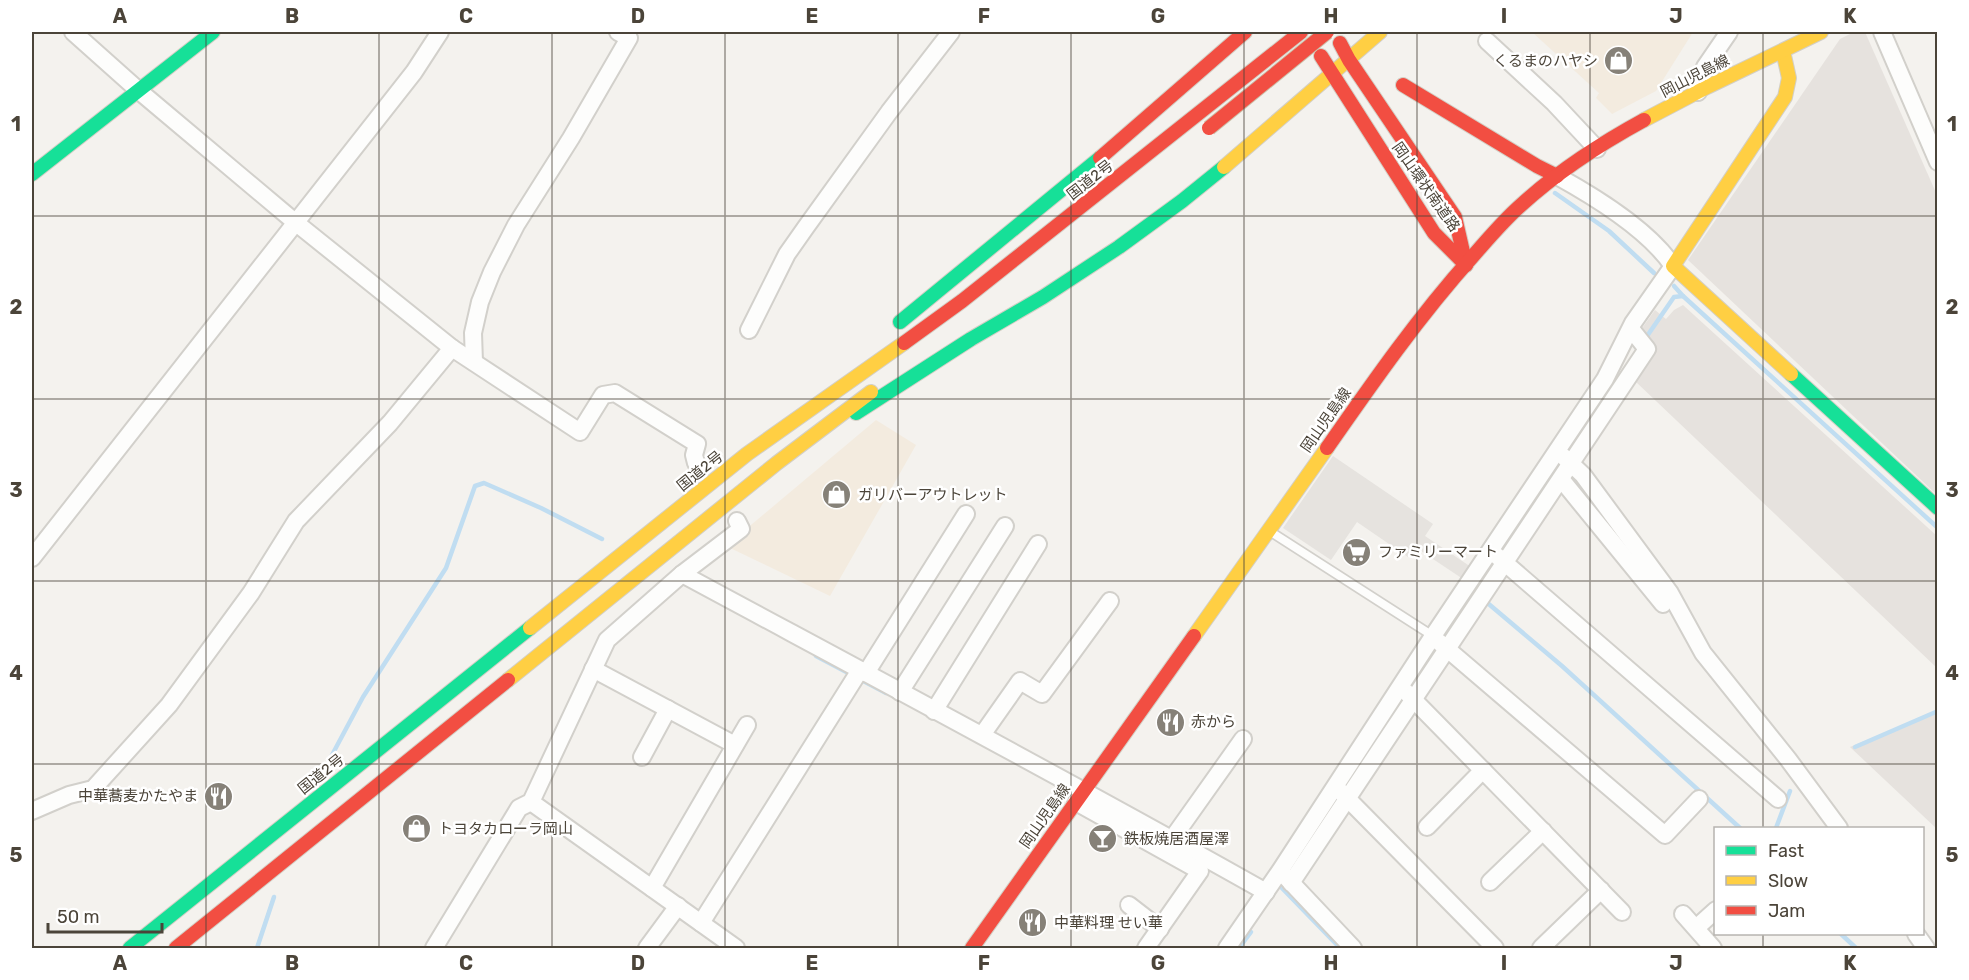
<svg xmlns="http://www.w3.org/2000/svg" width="1969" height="980" viewBox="0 0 1969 980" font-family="Rubik,'Noto Sans JP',sans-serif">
  <rect width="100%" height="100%" fill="#f4f2ee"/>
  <g fill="#f3ebdf">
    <polygon points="1532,32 1693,32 1656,91 1612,114 1596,98 1599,93"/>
    <polygon points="876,420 916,445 830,596 726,546"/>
  </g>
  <g fill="#e6e2de">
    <polygon points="1854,32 1865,32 1937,195 1937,495 1688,260 1840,39"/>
    <polygon points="1683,305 1937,536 1937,668 1636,382 1643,361 1635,338 1655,310 1666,319 1674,310"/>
    <polygon points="1937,711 1937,829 1850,747"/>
  </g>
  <polygon fill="#e6e3df" points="1333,456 1433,524 1425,536 1471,567 1463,579 1415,547 1408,557 1357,522 1331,560 1283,528"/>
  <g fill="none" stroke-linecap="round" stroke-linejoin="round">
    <g stroke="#c0ddf1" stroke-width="4.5">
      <polyline points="1555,193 1609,231 1654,273"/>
      <polyline points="1674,286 1683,296"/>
      <polyline points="1645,339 1674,297 1683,296 1938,528"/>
      <polyline points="1484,600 1562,666 1740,828"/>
      <polyline points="816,656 886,693"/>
      <polyline points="1855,747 1938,711"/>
      <polyline points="332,755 363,697 446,568 475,486 484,483 541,508 602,539"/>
      <polyline points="1776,828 1790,791"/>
      <polyline points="1280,886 1340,948"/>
      <polyline points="1841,934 1856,948"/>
      <polyline points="257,948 274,897"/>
      <polyline points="1239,948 1251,932"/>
    </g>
    <defs>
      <polyline id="lane" points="1271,532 1433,636"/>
      <g id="street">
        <polyline points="73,32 138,90 295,222 452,348 580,432 603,395 615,393 697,444 694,455 696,463"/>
        <polyline points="1882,32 1938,162"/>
        <polyline points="1487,41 1554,103 1597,149"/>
        <polyline points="1698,92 1705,67 1729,32"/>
        <polyline points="749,330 787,254 806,227 889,112 951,32"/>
        <polyline points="474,362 473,333 480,302 492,272 516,225 571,138 629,38 618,32"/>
        <polyline points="1564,457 1583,475 1670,593 1703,653 1788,759 1839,828"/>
        <polyline points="1561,479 1663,604"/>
        <polyline points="1497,556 1778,799"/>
        <polyline points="32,558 414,72 440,32"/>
        <path d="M 682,574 C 877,679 1073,783 1266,892"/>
        <polyline points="1439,642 1665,835 1699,799"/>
        <polyline points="593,669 735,745"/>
        <polyline points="866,673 966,514"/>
        <polyline points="900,692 1005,526"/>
        <polyline points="1406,692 1622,912"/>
        <polyline points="934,711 1038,544"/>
        <polyline points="982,735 1020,681 1042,694 1110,601"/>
        <polyline points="642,757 668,709"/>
        <polyline points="1340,791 1495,948"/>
        <polyline points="531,802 736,948"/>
        <polyline points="1076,802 1200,871 1146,948"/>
        <polyline points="32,811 69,795 93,789 169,705 251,593 296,521 390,423 452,348"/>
        <polyline points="1427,827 1483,770"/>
        <polyline points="1172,839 1243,739"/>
        <polyline points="1285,876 1353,948"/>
        <polyline points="1490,882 1543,831"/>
        <polyline points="1291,883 1647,349 1631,329"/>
        <polyline points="652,888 747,725"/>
        <polyline points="1129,905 1160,929"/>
        <polyline points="1683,914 1713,948"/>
        <polyline points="701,923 860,670"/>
        <polyline points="1696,928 1716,910"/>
        <polyline points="1916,934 1926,948"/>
        <polyline points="434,948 519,808 531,802 607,640 682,574 741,529 737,521"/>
        <polyline points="647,948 678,906"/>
        <path d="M 1227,948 L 1280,871 L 1433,636 L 1605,379 L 1633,323 L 1673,266 C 1648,229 1595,197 1557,176"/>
        <polyline points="1541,948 1601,890"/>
      </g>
      <g id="fast">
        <polyline points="32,174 213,32"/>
        <polyline points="900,322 1100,158"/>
        <polyline points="1791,374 1938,508"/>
        <polyline points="856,413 971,339 1043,297 1119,247 1182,201 1224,167"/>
        <polyline points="130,948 530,628"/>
      </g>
      <g id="slow">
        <polyline points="1783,51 1789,78 1785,97 1673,266 1791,374"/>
        <polyline points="1644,120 1707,87 1821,32"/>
        <polyline points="1224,167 1380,32"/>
        <polyline points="530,628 747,454 904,343"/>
        <polyline points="1194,636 1327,448"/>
        <polyline points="508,680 777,463 871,392"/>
      </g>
      <g id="jam">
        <polyline points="1340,43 1349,60 1455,217 1466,265"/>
        <polyline points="1321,56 1434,233 1466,265"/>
        <polyline points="1403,85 1537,166 1557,176"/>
        <polyline points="1100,158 1245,32"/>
        <polyline points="904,343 962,301 1301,32"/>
        <path d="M 1327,448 C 1373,382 1419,316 1473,256 C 1488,239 1503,221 1520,206 C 1557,172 1600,144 1644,120"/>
        <polyline points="176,948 508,680"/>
        <polyline points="972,948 1194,636"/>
      </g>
    </defs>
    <use href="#lane" stroke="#d2d0cb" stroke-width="11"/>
    <use href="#street" stroke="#d2d0cb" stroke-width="20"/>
    <use href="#fast" stroke="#d3cfc5" stroke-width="16"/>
    <use href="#slow" stroke="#d3cfc5" stroke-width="16"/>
    <use href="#jam" stroke="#d3cfc5" stroke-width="16"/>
    <use href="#lane" stroke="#fdfdfc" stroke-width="8"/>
    <use href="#street" stroke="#fdfdfc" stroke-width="16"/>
    <use href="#fast" stroke="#16e098" stroke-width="14"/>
    <use href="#slow" stroke="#ffcf43" stroke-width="14"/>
    <use href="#jam" stroke="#f24e42" stroke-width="14"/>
    <defs>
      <polyline id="jam-bridge" points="1209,128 1327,32"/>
    </defs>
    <use href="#jam-bridge" stroke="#ccbfa9" stroke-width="16" stroke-linecap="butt"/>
    <use href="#jam-bridge" stroke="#f24e42" stroke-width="14"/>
  </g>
  <path fill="none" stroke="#4b4439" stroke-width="1.5" stroke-opacity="0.55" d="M 206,32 L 206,948M 379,32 L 379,948M 552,32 L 552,948M 725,32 L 725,948M 898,32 L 898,948M 1071,32 L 1071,948M 1244,32 L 1244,948M 1417,32 L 1417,948M 1590,32 L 1590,948M 1763,32 L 1763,828M 32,216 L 1938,216M 32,399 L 1938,399M 32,581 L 1938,581M 32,764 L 1938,764M 1763,934 L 1763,948"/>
  <defs>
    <symbol id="shop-disc" viewBox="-11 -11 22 22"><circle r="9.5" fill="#868178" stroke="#fff"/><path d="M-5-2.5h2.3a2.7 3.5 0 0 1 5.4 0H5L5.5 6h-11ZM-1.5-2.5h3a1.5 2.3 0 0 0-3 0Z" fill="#fff"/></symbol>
    <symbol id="supermarket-disc" viewBox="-11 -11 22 22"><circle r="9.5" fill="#868178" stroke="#fff"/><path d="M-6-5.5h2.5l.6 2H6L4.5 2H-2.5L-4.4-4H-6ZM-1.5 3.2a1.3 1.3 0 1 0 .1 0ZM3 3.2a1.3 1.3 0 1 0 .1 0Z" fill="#fff"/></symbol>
    <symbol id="restaurant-disc" viewBox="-11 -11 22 22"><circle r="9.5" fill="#868178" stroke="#fff"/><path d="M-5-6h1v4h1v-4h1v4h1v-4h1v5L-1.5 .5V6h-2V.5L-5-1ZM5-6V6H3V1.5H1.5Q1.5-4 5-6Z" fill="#fff"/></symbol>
    <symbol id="bar-disc" viewBox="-11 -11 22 22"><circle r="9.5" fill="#868178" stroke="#fff"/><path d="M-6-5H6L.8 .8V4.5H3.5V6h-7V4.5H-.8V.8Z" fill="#fff"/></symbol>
  </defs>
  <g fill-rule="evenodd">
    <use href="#shop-disc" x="1602" y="44" width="33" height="33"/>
    <use href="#shop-disc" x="820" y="478" width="33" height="33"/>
    <use href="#supermarket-disc" x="1340" y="536" width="33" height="33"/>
    <use href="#restaurant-disc" x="1154" y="706" width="33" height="33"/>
    <use href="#restaurant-disc" x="202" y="780" width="33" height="33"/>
    <use href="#shop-disc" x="400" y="812" width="33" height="33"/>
    <use href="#bar-disc" x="1086" y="822" width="33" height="33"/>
    <use href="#restaurant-disc" x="1016" y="906" width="33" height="33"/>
  </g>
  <g text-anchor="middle" stroke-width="5" stroke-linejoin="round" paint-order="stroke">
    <g font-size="15" fill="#4b4439" stroke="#fff" text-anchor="start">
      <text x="1598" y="66" text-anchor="end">くるまのハヤシ</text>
      <text x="858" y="500">ガリバーアウトレット</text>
      <text x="1378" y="557">ファミリーマート</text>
      <text x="1191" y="727">赤から</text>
      <text x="198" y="801" text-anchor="end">中華蕎麦かたやま</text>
      <text x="438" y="834">トヨタカローラ岡山</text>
      <text x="1124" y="844">鉄板焼居酒屋澤</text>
      <text x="1054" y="928">中華料理 せい華</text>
    </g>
    <g font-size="15" fill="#4b4439" stroke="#fff">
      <text transform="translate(1695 76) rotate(-27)" y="5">岡山児島線</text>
      <text transform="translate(1090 180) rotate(-38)" y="5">国道2号</text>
      <text transform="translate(1426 187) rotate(55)" y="5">岡山環状南道路</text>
      <text transform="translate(1326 420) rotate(-55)" y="5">岡山児島線</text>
      <text transform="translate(700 471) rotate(-39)" y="5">国道2号</text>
      <text transform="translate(321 774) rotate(-39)" y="5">国道2号</text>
      <text transform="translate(1045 816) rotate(-55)" y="5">岡山児島線</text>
    </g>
  </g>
  <rect width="1969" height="980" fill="none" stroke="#ffffff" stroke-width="66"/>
  <rect x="1714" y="827" width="210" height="108" fill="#ffffff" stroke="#b7b4b0" stroke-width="1.5"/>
  <rect x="1726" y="846" width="30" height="9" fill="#16e098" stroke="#b7b4b0" stroke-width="1.5"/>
  <text x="1768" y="857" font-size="18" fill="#4b4439">Fast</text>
  <rect x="1726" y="876" width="30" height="9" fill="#ffcf43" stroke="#b7b4b0" stroke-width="1.5"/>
  <text x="1768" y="887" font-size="18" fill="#4b4439">Slow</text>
  <rect x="1726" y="906" width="30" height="9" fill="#f24e42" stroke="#b7b4b0" stroke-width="1.5"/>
  <text x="1768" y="917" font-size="18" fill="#4b4439">Jam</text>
  <path d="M48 923v9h114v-9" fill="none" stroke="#4b4439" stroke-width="3"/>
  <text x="57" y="923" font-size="18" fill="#4b4439" stroke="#ffffff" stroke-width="4.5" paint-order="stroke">50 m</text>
  <rect x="33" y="33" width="1903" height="914" fill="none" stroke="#4b4439" stroke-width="2"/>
  <g font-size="20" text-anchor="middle" font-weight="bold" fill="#4b4439">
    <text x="120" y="23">A</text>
    <text x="292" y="23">B</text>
    <text x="466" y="23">C</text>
    <text x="638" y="23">D</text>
    <text x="812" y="23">E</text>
    <text x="984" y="23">F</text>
    <text x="1158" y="23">G</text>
    <text x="1331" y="23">H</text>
    <text x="1504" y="23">I</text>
    <text x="1676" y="23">J</text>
    <text x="1850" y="23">K</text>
    <text x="16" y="131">1</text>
    <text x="1952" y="131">1</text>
    <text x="16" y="314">2</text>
    <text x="1952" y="314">2</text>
    <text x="16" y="497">3</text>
    <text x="1952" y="497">3</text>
    <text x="16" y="680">4</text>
    <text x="1952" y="680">4</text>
    <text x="16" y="862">5</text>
    <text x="1952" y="862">5</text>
    <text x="120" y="970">A</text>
    <text x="292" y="970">B</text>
    <text x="466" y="970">C</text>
    <text x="638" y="970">D</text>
    <text x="812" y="970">E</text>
    <text x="984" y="970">F</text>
    <text x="1158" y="970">G</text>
    <text x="1331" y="970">H</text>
    <text x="1504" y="970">I</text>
    <text x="1676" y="970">J</text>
    <text x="1850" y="970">K</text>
  </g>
</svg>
